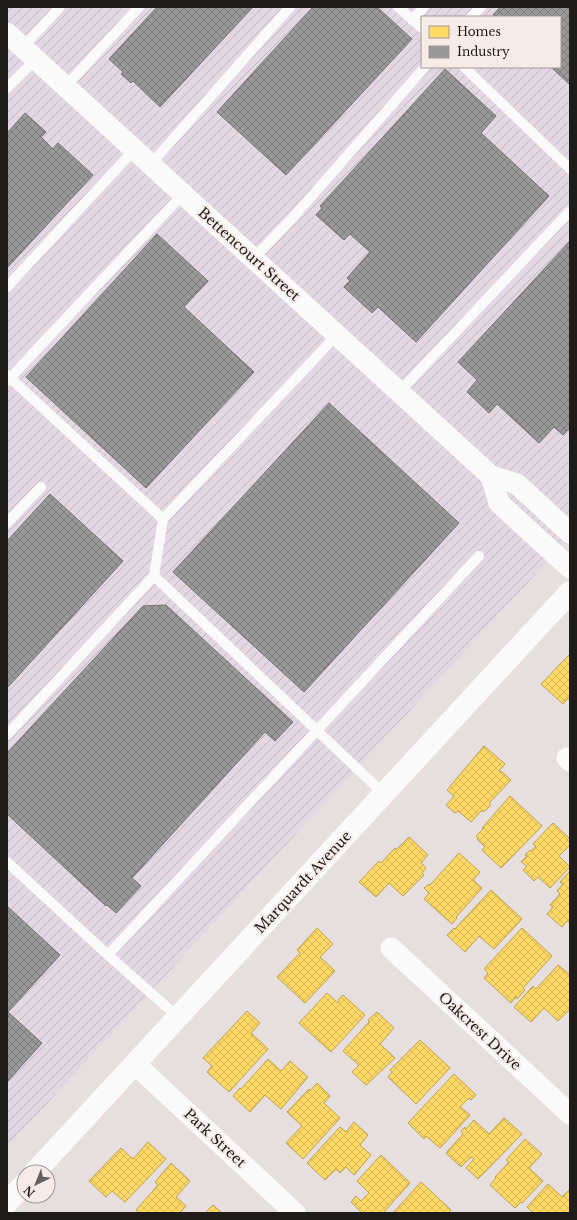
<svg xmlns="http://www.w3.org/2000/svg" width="577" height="1220" viewBox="0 0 577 1220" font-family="'Libre Baskerville',serif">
  <defs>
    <pattern id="industrial-furrows" width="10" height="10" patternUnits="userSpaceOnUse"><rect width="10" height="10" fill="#e2d7e2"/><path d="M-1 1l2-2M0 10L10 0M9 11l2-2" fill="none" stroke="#c1b8c1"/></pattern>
    <pattern id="homes-cross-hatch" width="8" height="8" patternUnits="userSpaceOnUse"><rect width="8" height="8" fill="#ffd966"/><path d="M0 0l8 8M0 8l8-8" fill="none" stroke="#daba58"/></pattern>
    <pattern id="industry-cross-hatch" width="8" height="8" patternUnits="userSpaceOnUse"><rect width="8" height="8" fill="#999"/><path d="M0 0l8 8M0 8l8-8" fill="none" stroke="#7c7c7c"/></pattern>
  </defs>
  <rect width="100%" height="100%" fill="#e6dfde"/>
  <path fill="url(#industrial-furrows)" fill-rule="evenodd" d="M 7,7 L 570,7 L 570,537 L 7,1147 ZM 422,17 L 560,17 L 560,67 L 422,67 Z"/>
  <g fill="url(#homes-cross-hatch)" stroke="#bca04f">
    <polygon points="570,654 570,700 568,698 563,704 541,684"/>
    <polygon points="484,746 505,764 499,771 502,772 511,780 490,802 490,806 485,811 481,811 471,822 458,811 455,813 446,805 454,796 447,790"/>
    <polygon points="510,796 542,826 501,868 482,850 485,847 477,839 478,838 476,836 483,829 482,828"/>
    <polygon points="553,823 569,838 567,840 570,842 570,845 559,856 570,867 550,888 538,877 534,881 523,870 527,866 521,862 527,856 525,855 530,850 531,851 536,846 533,844"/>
    <polygon points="409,837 428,855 421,863 426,868 422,873 424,875 403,896 389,883 376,897 359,882 379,861 381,863 395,848 396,850"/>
    <polygon points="459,853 480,872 473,880 482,888 456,917 457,918 452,924 424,899 429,893 424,888 429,884 430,885"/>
    <polygon points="570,871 570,920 568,922 567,921 562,927 547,914 553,907 550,905 560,894 557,891 563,884 560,882"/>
    <polygon points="491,890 522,919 494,949 479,936 465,952 447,935 454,928 455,929"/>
    <polygon points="317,928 333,944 320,957 335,971 305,1003 277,977 300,953 297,950"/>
    <polygon points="522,928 552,956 523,988 525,990 517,999 515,996 515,998 511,1003 484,978 488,973 484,969"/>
    <polygon points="558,965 570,975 570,1009 558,1021 544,1008 531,1022 514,1007 533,986 536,989"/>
    <polygon points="327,993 338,1003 339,1001 338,1000 343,995 365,1015 331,1052 299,1023"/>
    <polygon points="247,1011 260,1023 251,1033 268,1049 229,1092 207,1072 212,1066 203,1058"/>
    <polygon points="377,1012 394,1028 380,1044 395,1058 366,1085 352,1072 359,1065 343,1051 369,1022 368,1020"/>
    <polygon points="420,1040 450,1068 416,1104 388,1077 392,1072 390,1070"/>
    <polygon points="268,1059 281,1071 290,1061 308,1077 281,1109 265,1095 250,1112 233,1096 240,1088 241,1089"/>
    <polygon points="454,1074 476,1095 471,1100 469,1098 460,1107 470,1115 440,1148 426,1136 424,1139 408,1123"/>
    <polygon points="317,1083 330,1096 324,1103 340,1118 303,1159 286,1143 302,1126 287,1112 309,1089 310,1091"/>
    <polygon points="504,1118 522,1134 478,1179 466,1168 474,1159 471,1157 461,1167 446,1153 463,1134 461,1131 465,1127 466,1129 474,1120 489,1134"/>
    <polygon points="354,1122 368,1135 360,1145 371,1155 354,1175 346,1167 340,1173 336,1169 325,1180 307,1163 340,1127 346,1132"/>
    <polygon points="525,1139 542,1154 529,1168 543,1181 522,1203 521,1202 515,1208 490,1185 496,1178 495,1177 509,1162 506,1160"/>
    <polygon points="148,1142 166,1159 125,1202 112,1191 106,1197 89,1181 121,1148 133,1159"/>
    <polygon points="381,1155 410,1183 383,1213 362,1213 351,1202 356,1196 361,1201 369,1193 357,1181"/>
    <polygon points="171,1163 190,1181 176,1197 186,1206 180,1213 139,1213 136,1210 158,1185 155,1182"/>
    <polygon points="421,1182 451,1210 448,1213 393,1213"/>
    <polygon points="548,1184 562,1197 570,1189 570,1213 533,1213 527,1207"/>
    <polygon points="213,1205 222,1213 205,1213"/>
  </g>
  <g fill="url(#industry-cross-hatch)" stroke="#747373">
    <polygon points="157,7 253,7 160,107 133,81 131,83 121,74 123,72 109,59"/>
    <polygon points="313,7 377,7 412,39 286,175 217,112"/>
    <polygon points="500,7 570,7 570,85 551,67 560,67 560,17 496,17 493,15"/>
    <polygon points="445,69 496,116 481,133 549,196 416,342 378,307 372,313 344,287 350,281 347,278 370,252 350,234 344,240 316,215 322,208 320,206"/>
    <polygon points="25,113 46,132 41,137 53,149 58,143 93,175 7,268 7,133"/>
    <polygon points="157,234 208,281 184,307 254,372 146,488 26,377"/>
    <polygon points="570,241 570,428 563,435 554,427 539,443 497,404 489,413 467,392 477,380 458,362"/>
    <polygon points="329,403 459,523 304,692 173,572"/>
    <polygon points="50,494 123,561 7,688 7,541"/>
    <polygon points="166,605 293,722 275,741 265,732 132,878 141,886 116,913 107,905 106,906 7,814 7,753 143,606"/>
    <polygon points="7,906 60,955 8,1012 42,1043 7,1082"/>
  </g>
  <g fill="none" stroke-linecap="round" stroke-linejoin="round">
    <g stroke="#fbfafa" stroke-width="10">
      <polyline points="398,7 422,28"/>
      <polyline points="471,17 481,7"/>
      <polyline points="412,20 424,7"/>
      <polyline points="23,47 60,7"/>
      <polyline points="464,67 570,169"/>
      <polyline points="66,86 139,7"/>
      <polyline points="7,88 36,59"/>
      <polyline points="151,164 290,7"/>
      <polyline points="254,258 296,214 425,67"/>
      <polyline points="7,287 135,149"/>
      <polyline points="7,375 163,519 337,335"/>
      <polyline points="7,381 183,194"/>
      <polyline points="400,391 570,211"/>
      <polyline points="163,519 154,576 384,794"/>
      <polyline points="7,523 41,487"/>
      <polyline points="7,735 154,576"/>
      <polyline points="7,862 108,955"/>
      <polyline points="178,1017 108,955 479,556"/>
    </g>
    <g stroke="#fbfafa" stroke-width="21">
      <polyline points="7,33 491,476 517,484 570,533"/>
      <polyline points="491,476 499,503 570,568"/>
      <polyline points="567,758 570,761"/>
      <polyline points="391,948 570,1114"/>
      <polyline points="135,1064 295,1213"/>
    </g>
    <g stroke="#fbfafa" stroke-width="22">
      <polyline points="35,1172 570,592"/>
      <polyline points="7,1203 24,1184"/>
    </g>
  </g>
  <g text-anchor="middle" stroke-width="4" stroke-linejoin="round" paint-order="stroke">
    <g font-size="14" fill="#1f1b19" stroke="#f7ebe7">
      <text transform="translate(249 254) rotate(42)" y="5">Bettencourt Street</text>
      <text transform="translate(303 882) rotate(-47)" y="5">Marquardt Avenue</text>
      <text transform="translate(480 1031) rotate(43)" y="5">Oakcrest Drive</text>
      <text transform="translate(215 1138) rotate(43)" y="5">Park Street</text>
    </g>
  </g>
  <rect width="577" height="1220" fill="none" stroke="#1f1b19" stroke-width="16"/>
  <rect x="421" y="16" width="140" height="52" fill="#f7ebe7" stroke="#a19895"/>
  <rect x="429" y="26" width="20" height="12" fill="#ffd966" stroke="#a19895"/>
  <text x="457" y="36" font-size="12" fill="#1f1b19">Homes</text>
  <rect x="429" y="46" width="20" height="12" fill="#999999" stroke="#a19895"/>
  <text x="457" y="56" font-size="12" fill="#1f1b19">Industry</text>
  <g transform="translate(36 1184) rotate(223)"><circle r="19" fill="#f7ebe7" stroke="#a19895"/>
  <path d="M0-3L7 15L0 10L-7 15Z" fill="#65605e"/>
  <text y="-6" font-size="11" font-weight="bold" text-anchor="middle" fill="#1f1b19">N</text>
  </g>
</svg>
